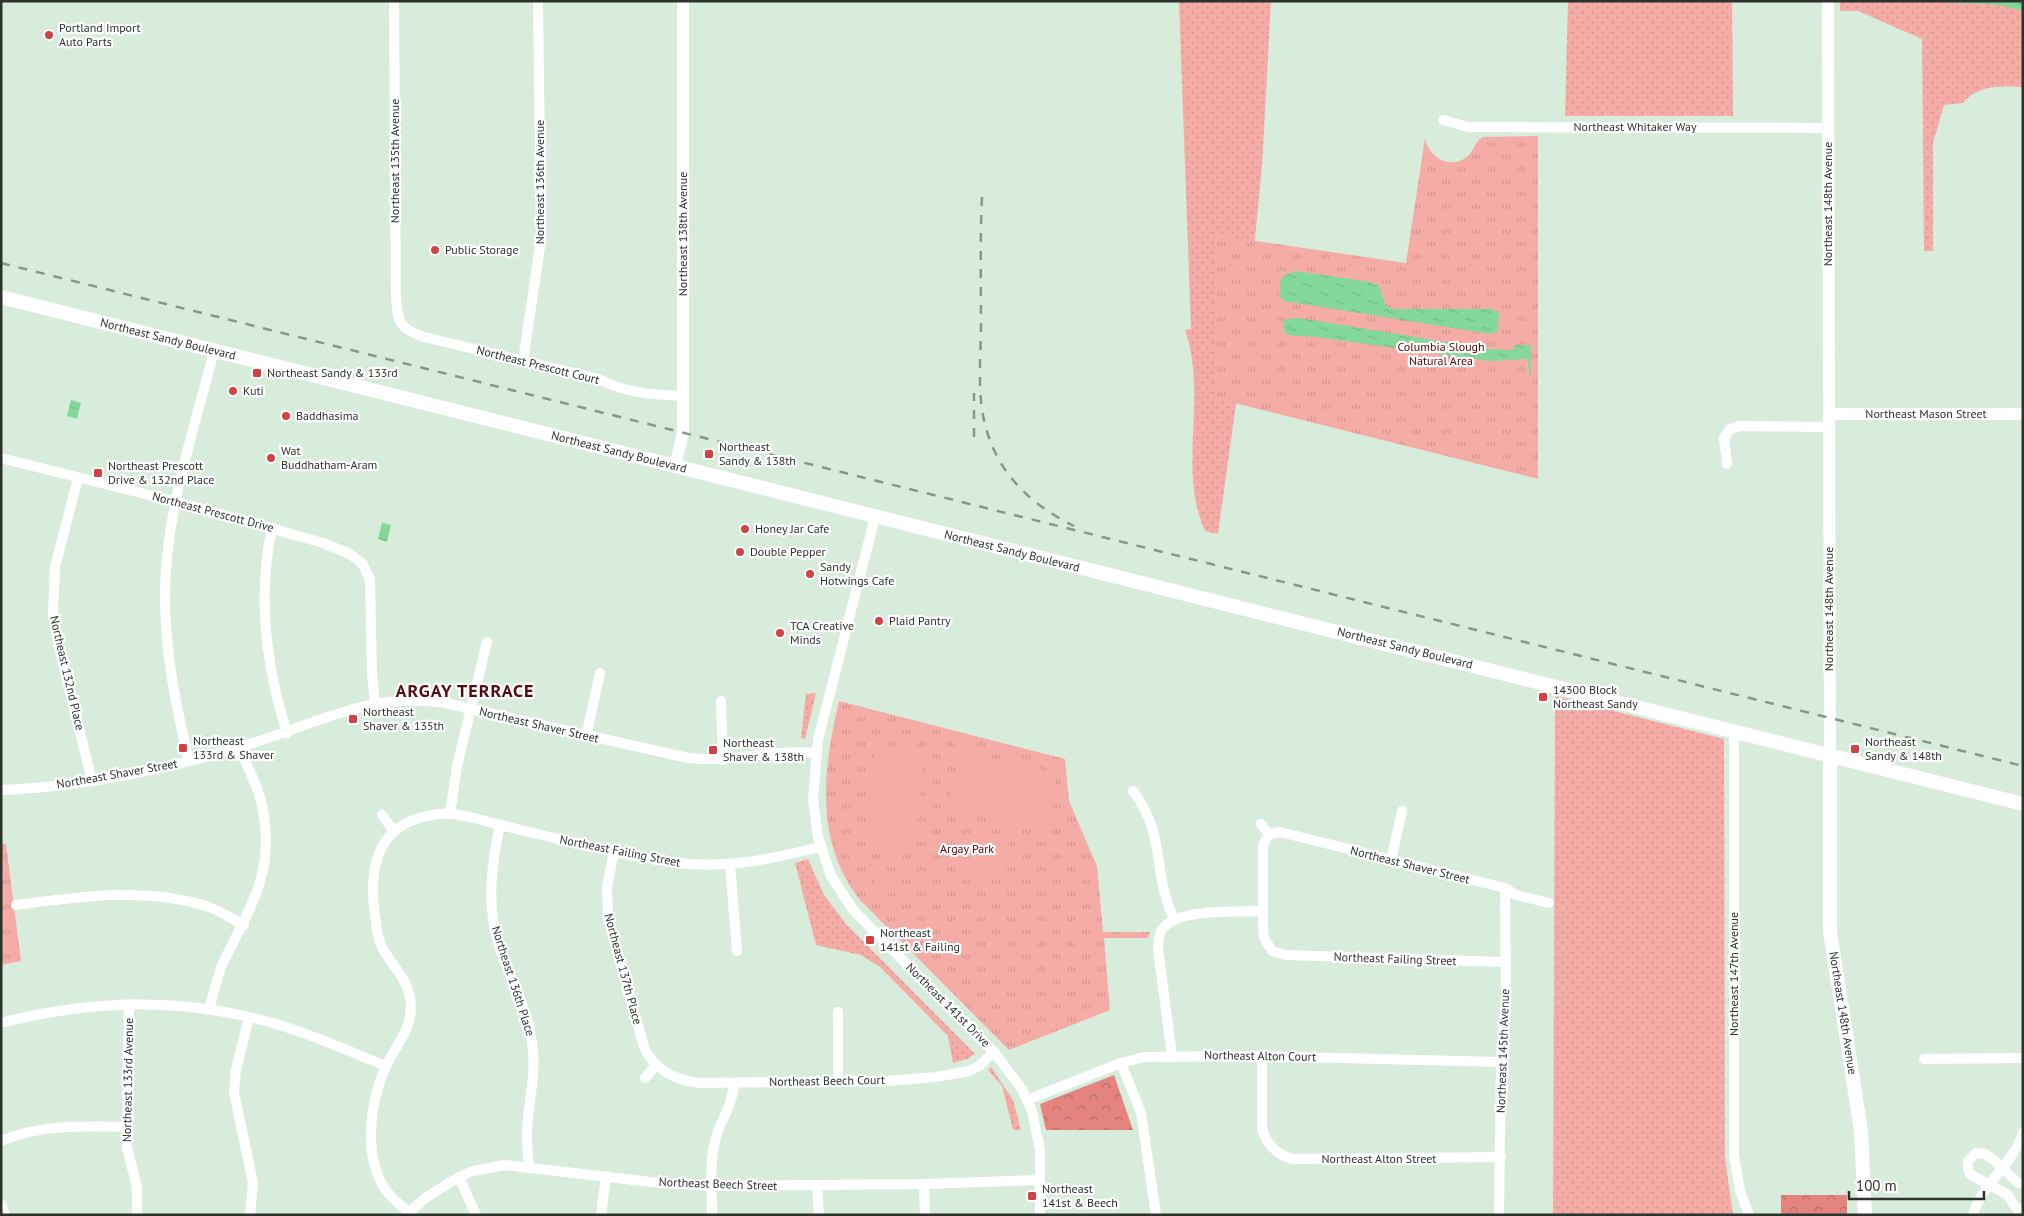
<svg xmlns="http://www.w3.org/2000/svg" width="2024" height="1216" viewBox="0 0 2024 1216" font-family="'PT Sans',sans-serif">
  <defs>
    <pattern id="grass-dots" width="8" height="8" patternUnits="userSpaceOnUse" patternTransform="scale(1.25)"><rect width="8" height="8" fill="#f6aca6"/><path d="M2 2h.1M6 6h.1" fill="none" stroke="#d3948f" stroke-width="1.8" stroke-linecap="round"/></pattern>
    <pattern id="forest-crowns" width="20" height="18" patternUnits="userSpaceOnUse" patternTransform="scale(1.25)"><rect width="20" height="18" fill="#e5847e"/><path d="M2 6a3 3 0 1 1 6 0M12 15a3 3 0 1 1 6 0" fill="none" stroke="#ba6d67"/></pattern>
    <pattern id="park-tufts" width="24" height="20" patternUnits="userSpaceOnUse" patternTransform="scale(1.25)"><rect width="24" height="20" fill="#f6aca6"/><path d="M3 7l-1-3M5 7V3M7 7l1-3M15 17l-1-3M17 17v-4M19 17l1-3" fill="none" stroke="#d3948f"/></pattern>
    <pattern id="water-ripples" width="26" height="14" patternUnits="userSpaceOnUse" patternTransform="scale(1.25)"><rect width="26" height="14" fill="#84d89a"/><path d="M2 4q2-2 4 0t4 0M15 11q2-2 4 0t4 0" fill="none" stroke="#72ba85"/></pattern>
  </defs>
  <rect width="100%" height="100%" fill="#d8ecdc"/>
  <g fill="url(#grass-dots)">
    <path d="M 1179,1 L 1271,1 L 1262,166 L 1243,366 L 1236,404 L 1218,534 L 1205,531 C 1177,468 1208,395 1185,330 L 1191,329 Z"/>
    <polygon points="1568,1 1732,1 1733,116 1565,116"/>
    <path d="M 1840,1 L 2002,2 L 2023,12 L 2023,87 C 2000,86 1979,84 1963,103 L 1944,105 L 1933,143 L 1933,251 L 1924,251 L 1922,39 L 1858,11 L 1840,11 Z"/>
    <polygon points="816,693 805,739 801,738 806,694"/>
    <polygon points="1555,696 1724,739 1725,1158 1733,1215 1553,1215"/>
    <polygon points="808,859 824,895 846,924 975,1054 967,1059 953,1063 948,1036 880,967 861,955 816,945 795,863"/>
    <polygon points="991,1067 1013,1100 1021,1130 1013,1130 1002,1086 988,1070"/>
  </g>
  <g fill="url(#forest-crowns)">
    <polygon points="1114,1075 1133,1130 1046,1130 1040,1104"/>
    <rect x="1781" y="1195" width="66" height="20"/>
  </g>
  <g fill="url(#park-tufts)">
    <path d="M 1538,136 L 1538,479 L 1214,398 L 1215,235 L 1406,263 L 1425,138 C 1428,157 1451,171 1468,156 C 1474,150 1475,141 1483,137 Z"/>
    <path d="M 839,701 L 1065,759 L 1069,801 L 1097,866 L 1103,932 L 1150,932 L 1148,938 L 1104,938 L 1110,1010 L 1009,1050 L 860,900 C 814,841 823,770 839,701 Z"/>
    <polygon points="1,844 6,844 21,961 1,965"/>
  </g>
  <g fill="#f6aca6">
    <polygon points="876,746 925,751 915,851 865,845"/>
    <polygon points="959,753 1057,773 1046,828 948,809"/>
    <path d="M 991,832 C 1008,837 1011,846 1012,863 C 1004,874 987,877 975,872 L 967,851 C 971,838 978,833 991,832 Z"/>
    <polygon points="882,870 888,881 898,875 904,886 883,897 871,876"/>
  </g>
  <g fill="url(#water-ripples)">
    <path d="M 1935,1 L 2023,1 L 2023,12 C 1999,0 1963,6 1935,1 Z"/>
    <polygon points="1296,271 1371,282 1379,286 1386,306 1392,309 1493,309 1499,313 1498,331 1490,334 1284,301 1280,297 1280,283 1283,276"/>
    <polygon points="1299,318 1488,349 1514,350 1515,345 1531,345 1531,375 1529,375 1528,359 1490,361 1316,337 1287,335 1283,329 1283,322 1287,319"/>
    <polygon points="71,400 81,403 77,419 67,416"/>
    <polygon points="382,523 391,525 387,542 378,539"/>
  </g>
  <g fill="none" stroke-linecap="round" stroke-linejoin="round">
    <g stroke="#fff" stroke-width="10">
      <path d="M 394,1 L 396,297 C 398,323 399,328 424,337 L 599,379 C 624,393 656,395 684,396"/>
      <polyline points="1443,120 1468,127 1828,128"/>
      <polyline points="523,361 541,240 538,1"/>
      <polyline points="1,458 185,504 323,543 350,554 362,563 370,579 372,675 375,703"/>
      <polyline points="1727,464 1724,438 1729,430 1739,426 1829,427"/>
      <polyline points="78,478 55,567 53,612 58,643 92,781"/>
      <polyline points="875,517 818,740 813,799 818,837 831,876 854,911 994,1052 1022,1089 1032,1111 1040,1150 1040,1215"/>
      <path d="M 272,528 C 257,597 266,666 287,733"/>
      <polyline points="721,701 723,760"/>
      <polyline points="1734,732 1734,1155 1740,1191 1749,1215"/>
      <polyline points="586,737 600,673"/>
      <path d="M 189,761 C 176,706 165,653 165,596 C 165,512 194,431 214,351"/>
      <path d="M 1,790 C 81,787 163,770 240,747 C 313,726 367,691 445,703 L 688,758 C 731,763 773,749 817,753"/>
      <path d="M 1133,791 C 1167,835 1152,875 1174,918"/>
      <polyline points="450,814 457,766 487,642"/>
      <polyline points="382,815 394,831"/>
      <polyline points="1261,824 1269,834"/>
      <path d="M 500,825 C 491,867 486,907 500,949 C 510,980 528,1008 532,1042 C 536,1068 531,1091 528,1117 C 526,1134 527,1150 529,1166"/>
      <polyline points="1269,834 1263,845 1263,927 1264,938 1272,951 1286,955 1504,962"/>
      <polyline points="1269,834 1280,832 1505,888 1516,895 1549,903"/>
      <path d="M 614,851 L 607,887 L 608,918 L 644,1047 C 654,1069 675,1080 699,1083 L 887,1081 L 936,1077 L 969,1071 L 980,1065 L 994,1052"/>
      <polyline points="1391,860 1402,811"/>
      <polyline points="730,864 737,951"/>
      <path d="M 16,905 C 76,897 143,887 203,905 C 217,909 231,918 244,925"/>
      <polyline points="129,1004 127,1148 137,1187 137,1215"/>
      <path d="M 209,1009 C 214,993 217,976 224,961 C 251,905 276,871 262,805 C 258,785 247,766 239,748"/>
      <polyline points="249,1017 236,1070 234,1092 253,1183 250,1215"/>
      <path d="M 1,1023 C 94,999 187,997 279,1025 C 316,1036 351,1052 386,1066"/>
      <path d="M 1172,1056 L 1159,956 C 1158,949 1157,941 1160,933 C 1172,907 1237,912 1263,911"/>
      <path d="M 1262,1056 L 1262,1129 C 1267,1145 1276,1154 1292,1159 L 1501,1157"/>
      <polyline points="1924,1059 2023,1058"/>
      <polyline points="1121,1063 1141,1113 1156,1215"/>
      <polyline points="645,1078 656,1065"/>
      <polyline points="838,1081 838,1012"/>
      <polyline points="1027,1100 1121,1063 1144,1057 1262,1056 1501,1062"/>
      <path d="M 1,1141 C 41,1124 84,1126 127,1127"/>
      <polyline points="459,1177 476,1215"/>
      <polyline points="924,1184 925,1215"/>
      <polyline points="2023,1184 2018,1183 1994,1160 1985,1154 1976,1153 1968,1161 1968,1170 1971,1175 2008,1195 2016,1208 2023,1209"/>
      <polyline points="817,1185 819,1215"/>
      <polyline points="1,1204 5,1215"/>
      <path d="M 409,1212 C 400,1205 391,1198 385,1189 C 363,1155 370,1103 385,1068 C 396,1044 415,1027 410,997 C 406,976 389,963 381,945 C 377,936 376,925 375,915 C 369,877 374,833 416,819 C 426,816 439,813 450,814 C 469,815 490,823 509,827 C 563,840 617,855 672,862 C 723,870 771,859 820,847"/>
      <polyline points="407,1215 425,1198 459,1177 473,1171 505,1165 660,1183 712,1186 924,1184 1040,1180"/>
      <polyline points="601,1215 606,1176"/>
      <path d="M 712,1215 C 712,1189 709,1162 716,1137 C 722,1117 733,1105 734,1083"/>
      <polyline points="1499,1215 1501,1062 1506,998 1505,888"/>
      <path d="M 1973,1215 C 1981,1184 2014,1164 2023,1132"/>
    </g>
    <g stroke="#fff" stroke-width="12">
      <polyline points="1828,1 1830,756"/>
      <polyline points="1829,414 2023,414"/>
      <polyline points="675,467 683,433 683,1"/>
    </g>
    <g stroke="#fff" stroke-width="14">
      <polyline points="1,297 2023,804"/>
      <polyline points="1830,756 1830,931 1861,1131 1865,1215"/>
    </g>
    <g stroke="#88968b" stroke-width="2.5" stroke-dasharray="9 9" stroke-linecap="butt">
      <path d="M 982,197 C 980,239 981,280 981,322 C 981,351 978,381 982,409 C 990,465 1025,502 1074,526"/>
      <polyline points="1,263 2023,766"/>
      <polyline points="974,437 974,393"/>
    </g>
  </g>
  <g fill="#d24244" stroke="#fff" stroke-width="2">
    <circle cx="49" cy="35" r="5"/>
    <circle cx="435" cy="250" r="5"/>
    <rect x="252" y="368" width="10" height="10" rx="2.5"/>
    <circle cx="233" cy="391" r="5"/>
    <circle cx="286" cy="416" r="5"/>
    <rect x="704" y="449" width="10" height="10" rx="2.5"/>
    <circle cx="271" cy="458" r="5"/>
    <rect x="93" y="468" width="10" height="10" rx="2.5"/>
    <circle cx="745" cy="529" r="5"/>
    <circle cx="740" cy="552" r="5"/>
    <circle cx="810" cy="574" r="5"/>
    <circle cx="879" cy="621" r="5"/>
    <circle cx="780" cy="633" r="5"/>
    <rect x="1538" y="692" width="10" height="10" rx="2.5"/>
    <rect x="348" y="714" width="10" height="10" rx="2.5"/>
    <rect x="178" y="743" width="10" height="10" rx="2.5"/>
    <rect x="1850" y="744" width="10" height="10" rx="2.5"/>
    <rect x="708" y="745" width="10" height="10" rx="2.5"/>
    <rect x="865" y="935" width="10" height="10" rx="2.5"/>
    <rect x="1027" y="1191" width="10" height="10" rx="2.5"/>
  </g>
  <g text-anchor="middle" stroke-width="4.5" stroke-linejoin="round" paint-order="stroke">
    <g font-size="12" fill="#2b332c" stroke="#fff" text-anchor="start">
      <text x="59" y="32">Portland Import<tspan x="59" dy="14">Auto Parts</tspan></text>
      <text x="445" y="254">Public Storage</text>
      <text x="267" y="377">Northeast Sandy &amp; 133rd</text>
      <text x="243" y="395">Kuti</text>
      <text x="296" y="420">Baddhasima</text>
      <text x="719" y="451">Northeast<tspan x="719" dy="14">Sandy &amp; 138th</tspan></text>
      <text x="281" y="455">Wat<tspan x="281" dy="14">Buddhatham-Aram</tspan></text>
      <text x="108" y="470">Northeast Prescott<tspan x="108" dy="14">Drive &amp; 132nd Place</tspan></text>
      <text x="755" y="533">Honey Jar Cafe</text>
      <text x="750" y="556">Double Pepper</text>
      <text x="820" y="571">Sandy<tspan x="820" dy="14">Hotwings Cafe</tspan></text>
      <text x="889" y="625">Plaid Pantry</text>
      <text x="790" y="630">TCA Creative<tspan x="790" dy="14">Minds</tspan></text>
      <text x="1553" y="694">14300 Block<tspan x="1553" dy="14">Northeast Sandy</tspan></text>
      <text x="363" y="716">Northeast<tspan x="363" dy="14">Shaver &amp; 135th</tspan></text>
      <text x="193" y="745">Northeast<tspan x="193" dy="14">133rd &amp; Shaver</tspan></text>
      <text x="1865" y="746">Northeast<tspan x="1865" dy="14">Sandy &amp; 148th</tspan></text>
      <text x="723" y="747">Northeast<tspan x="723" dy="14">Shaver &amp; 138th</tspan></text>
      <text x="880" y="937">Northeast<tspan x="880" dy="14">141st &amp; Failing</tspan></text>
      <text x="1042" y="1193">Northeast<tspan x="1042" dy="14">141st &amp; Beech</tspan></text>
    </g>
    <g font-size="12" fill="#2b332c" stroke="#fff">
      <text x="1635" y="131">Northeast Whitaker Way</text>
      <text transform="translate(395 161) rotate(-90)" y="4">Northeast 135th Avenue</text>
      <text transform="translate(540 182) rotate(-90)" y="4">Northeast 136th Avenue</text>
      <text transform="translate(1828 204) rotate(-90)" y="4">Northeast 148th Avenue</text>
      <text transform="translate(683 234) rotate(-90)" y="4">Northeast 138th Avenue</text>
      <text transform="translate(168 339) rotate(14)" y="4">Northeast Sandy Boulevard</text>
      <text transform="translate(538 365) rotate(14)" y="4">Northeast Prescott Court</text>
      <text x="1926" y="418">Northeast Mason Street</text>
      <text transform="translate(619 452) rotate(14)" y="4">Northeast Sandy Boulevard</text>
      <text transform="translate(213 512) rotate(15)" y="4">Northeast Prescott Drive</text>
      <text transform="translate(1012 551) rotate(14)" y="4">Northeast Sandy Boulevard</text>
      <text transform="translate(1829 609) rotate(-90)" y="4">Northeast 148th Avenue</text>
      <text transform="translate(1405 648) rotate(14)" y="4">Northeast Sandy Boulevard</text>
      <text transform="translate(67 673) rotate(77)" y="4">Northeast 132nd Place</text>
      <text transform="translate(539 725) rotate(13)" y="4">Northeast Shaver Street</text>
      <text transform="translate(117 774) rotate(-10)" y="4">Northeast Shaver Street</text>
      <text transform="translate(620 851) rotate(11)" y="4">Northeast Failing Street</text>
      <text transform="translate(1410 865) rotate(14)" y="4">Northeast Shaver Street</text>
      <text transform="translate(1395 959) rotate(2)" y="4">Northeast Failing Street</text>
      <text transform="translate(623 969) rotate(75)" y="4">Northeast 137th Place</text>
      <text transform="translate(1734 974) rotate(-90)" y="4">Northeast 147th Avenue</text>
      <text transform="translate(513 981) rotate(72)" y="4">Northeast 136th Place</text>
      <text transform="translate(948 1005) rotate(45)" y="4">Northeast 141st Drive</text>
      <text transform="translate(1843 1013) rotate(81)" y="4">Northeast 148th Avenue</text>
      <text transform="translate(1503 1051) rotate(-88)" y="4">Northeast 145th Avenue</text>
      <text transform="translate(1260 1056) rotate(1)" y="4">Northeast Alton Court</text>
      <text transform="translate(128 1080) rotate(-89)" y="4">Northeast 133rd Avenue</text>
      <text transform="translate(827 1081) rotate(-1)" y="4">Northeast Beech Court</text>
      <text x="1379" y="1163">Northeast Alton Street</text>
      <text transform="translate(718 1184) rotate(2)" y="4">Northeast Beech Street</text>
    </g>
    <g font-size="12" fill="#590009" stroke="#fff">
      <text x="1441" y="351">Columbia Slough<tspan x="1441" dy="14">Natural Area</tspan></text>
      <text x="967" y="853">Argay Park</text>
    </g>
    <g font-size="18" font-weight="bold" letter-spacing="1" fill="#530d11" stroke="#fff">
      <text x="465" y="697">ARGAY TERRACE</text>
    </g>
  </g>
  <rect width="2024" height="1216" fill="none" stroke="#2b332c" stroke-width="5"/>
  <path d="M1849 1191v8h135v-8" fill="none" stroke="#2b332c" stroke-width="2.5"/>
  <text x="1856" y="1191" font-size="15" fill="#2b332c" stroke="#ffffff" stroke-width="4" paint-order="stroke">100 m</text>
</svg>
